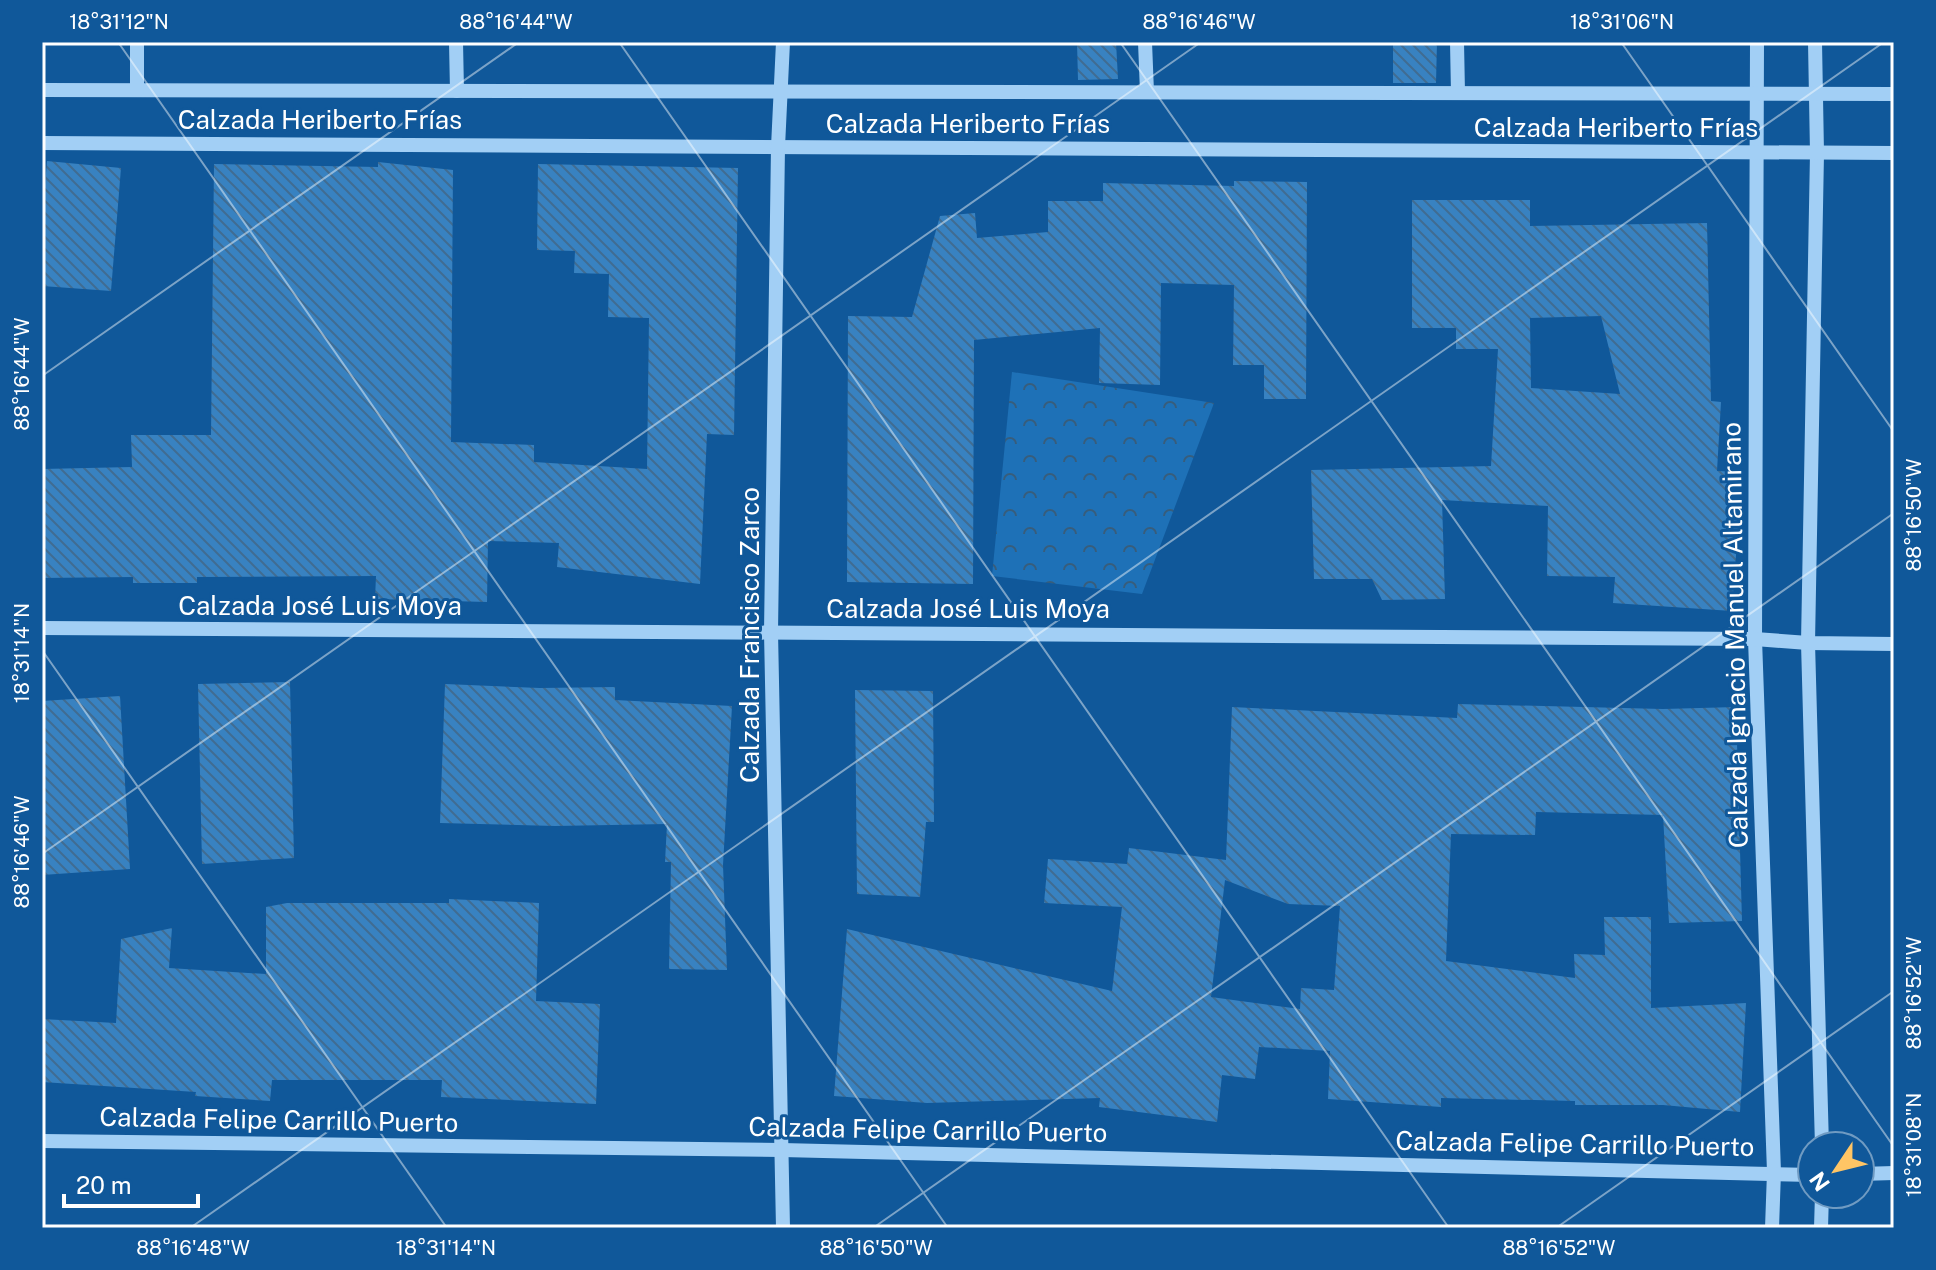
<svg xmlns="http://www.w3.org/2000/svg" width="1936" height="1270" viewBox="0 0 1936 1270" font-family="'Public Sans',sans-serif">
  <defs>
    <pattern id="forest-crowns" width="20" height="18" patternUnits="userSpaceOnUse" patternTransform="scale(2)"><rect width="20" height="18" fill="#1e71b7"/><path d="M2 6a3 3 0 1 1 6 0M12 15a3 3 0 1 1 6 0" fill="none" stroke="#375d7c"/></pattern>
    <pattern id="building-back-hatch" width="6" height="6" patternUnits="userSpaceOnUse" patternTransform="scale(2)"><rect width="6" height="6" fill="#3882c1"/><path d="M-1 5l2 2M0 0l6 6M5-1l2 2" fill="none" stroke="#406c92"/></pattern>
  </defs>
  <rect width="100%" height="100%" fill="#10589a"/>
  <polygon fill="url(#forest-crowns)" points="1012,372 1214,403 1142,594 992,576"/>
  <g fill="url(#building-back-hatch)" fill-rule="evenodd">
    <polygon points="1077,42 1116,42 1118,79 1078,80"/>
    <polygon points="1393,42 1437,42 1436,83 1393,83"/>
    <polygon points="47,161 121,168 111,291 42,286 42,221"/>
    <polygon points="378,162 453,170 451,442 534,445 534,462 647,469 649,318 608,317 609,274 574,273 575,251 537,250 538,164 738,168 734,435 707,434 700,584 557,567 559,543 488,541 487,602 375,599 376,576 197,577 197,583 133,583 133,577 42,578 42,469 132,467 131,435 211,435 214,164 378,167"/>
    <polygon points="1234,181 1307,182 1306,399 1264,399 1264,365 1233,365 1234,285 1161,283 1160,385 1099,383 1100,328 974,340 973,584 847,582 848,316 912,317 940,216 975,213 977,238 1048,232 1048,201 1103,201 1103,183 1234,186"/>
    <path d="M 1412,200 L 1530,200 L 1530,226 L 1707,223 L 1711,401 L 1721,402 L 1717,471 L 1742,472 L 1732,611 L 1613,603 L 1615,577 L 1547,576 L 1548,506 L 1442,500 L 1445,599 L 1382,600 L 1372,579 L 1314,579 L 1311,470 L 1491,466 L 1498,349 L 1456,349 L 1456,328 L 1412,328 ZM 1601,316 L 1620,394 L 1531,388 L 1530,318 Z"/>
    <polygon points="290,682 294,858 202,864 198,684"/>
    <polygon points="445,684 540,688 615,687 615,700 732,706 723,865 727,970 669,969 671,862 665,862 667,824 555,826 440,823"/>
    <polygon points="855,690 933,691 934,822 926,822 920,897 857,894"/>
    <polygon points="120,696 130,869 42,875 42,701"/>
    <path d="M 1458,704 L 1663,709 L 1736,707 L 1742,921 L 1669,923 L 1663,815 L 1536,812 L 1535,835 L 1451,834 L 1446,961 L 1575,978 L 1574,954 L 1605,955 L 1604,917 L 1651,917 L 1651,1008 L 1746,1003 L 1740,1112 L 1663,1105 L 1575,1105 L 1575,1101 L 1441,1098 L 1441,1107 L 1328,1099 L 1330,1051 L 1259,1047 L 1255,1079 L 1222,1075 L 1217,1122 L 1099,1107 L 1100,1098 L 927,1103 L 834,1096 L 847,929 L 1112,991 L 1122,907 L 1044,903 L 1048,859 L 1127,864 L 1129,848 L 1226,860 L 1232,707 L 1457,718 ZM 1225,880 L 1288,904 L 1340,906 L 1334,990 L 1301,988 L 1300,1009 L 1211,997 Z"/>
    <polygon points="449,899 539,903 536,1001 600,1004 596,1104 441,1097 442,1080 272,1080 270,1101 195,1096 196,1092 42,1082 42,1019 116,1023 121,939 172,928 169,968 266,974 266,907 287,903 449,903"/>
  </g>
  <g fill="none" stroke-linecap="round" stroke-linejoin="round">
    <g stroke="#a2cff5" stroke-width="14">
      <polyline points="456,42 457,91"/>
      <polyline points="1145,42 1147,92"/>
      <polyline points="1457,42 1458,93"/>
      <polyline points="1757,42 1755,639 1774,1172 1772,1228"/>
      <polyline points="1815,42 1817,153 1808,643 1822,1146"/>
      <polyline points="42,90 1894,94"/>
      <polyline points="137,90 137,42"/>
      <polyline points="42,143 1894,153"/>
      <polyline points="42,628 1755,639 1808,643 1894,644"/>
      <polyline points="42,1141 782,1150 1812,1175"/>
      <polyline points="1860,1174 1894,1173"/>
      <polyline points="783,1228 771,632 778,147 783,42"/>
      <polyline points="1821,1228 1822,1194"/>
    </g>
  </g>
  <path fill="none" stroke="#fff" stroke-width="2" stroke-opacity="0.45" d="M 118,42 L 948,1228M 619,42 L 1449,1228M 1120,42 L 1894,1147M 1621,42 L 1894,432M 42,376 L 519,42M 42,650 L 447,1228M 42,854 L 1201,42M 190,1228 L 1884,42M 873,1228 L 1894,513M 1556,1228 L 1894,991"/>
  <g text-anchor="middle" stroke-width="6" stroke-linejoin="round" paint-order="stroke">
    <g font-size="26" fill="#fff" stroke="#10589a">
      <text x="320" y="129">Calzada Heriberto Frías</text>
      <text x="968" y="133">Calzada Heriberto Frías</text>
      <text x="1616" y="137">Calzada Heriberto Frías</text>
      <text x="320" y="615">Calzada José Luis Moya</text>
      <text x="968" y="618">Calzada José Luis Moya</text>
      <text transform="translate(750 635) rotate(-90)" y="9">Calzada Francisco Zarco</text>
      <text transform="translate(1735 635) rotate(-91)" y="9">Calzada Ignacio Manuel Altamirano</text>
      <text transform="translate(279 1120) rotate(1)" y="9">Calzada Felipe Carrillo Puerto</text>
      <text transform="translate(928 1130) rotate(1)" y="9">Calzada Felipe Carrillo Puerto</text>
      <text transform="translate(1575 1144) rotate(1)" y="9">Calzada Felipe Carrillo Puerto</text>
    </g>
  </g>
  <rect width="1936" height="1270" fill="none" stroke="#10589a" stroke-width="88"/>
  <g transform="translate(1836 1170) rotate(235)"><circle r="38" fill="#10589a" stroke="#709bc2" stroke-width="2"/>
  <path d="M0-6L14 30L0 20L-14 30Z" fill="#ffc565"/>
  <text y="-12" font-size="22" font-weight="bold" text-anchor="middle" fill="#ffffff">N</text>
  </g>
  <path d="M64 1194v12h134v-12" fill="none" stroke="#ffffff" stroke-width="4"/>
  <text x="76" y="1194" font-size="24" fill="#ffffff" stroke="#10589a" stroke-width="6" paint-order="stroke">20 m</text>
  <rect x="44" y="44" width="1848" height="1182" fill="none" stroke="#fff" stroke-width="3"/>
  <g font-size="20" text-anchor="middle" fill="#fff">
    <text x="119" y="29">18°31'12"N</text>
    <text x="516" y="29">88°16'44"W</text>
    <text x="1199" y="29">88°16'46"W</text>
    <text x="1622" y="29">18°31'06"N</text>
    <text transform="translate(22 374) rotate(-90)" y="7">88°16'44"W</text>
    <text transform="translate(1914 515) rotate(-90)" y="7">88°16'50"W</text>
    <text transform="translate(22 653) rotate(-90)" y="7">18°31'14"N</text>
    <text transform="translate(22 852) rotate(-90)" y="7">88°16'46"W</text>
    <text transform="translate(1914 993) rotate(-90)" y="7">88°16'52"W</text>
    <text transform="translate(1914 1145) rotate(-90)" y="7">18°31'08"N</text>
    <text x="193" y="1255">88°16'48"W</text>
    <text x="446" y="1255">18°31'14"N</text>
    <text x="876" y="1255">88°16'50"W</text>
    <text x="1559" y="1255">88°16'52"W</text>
  </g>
</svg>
